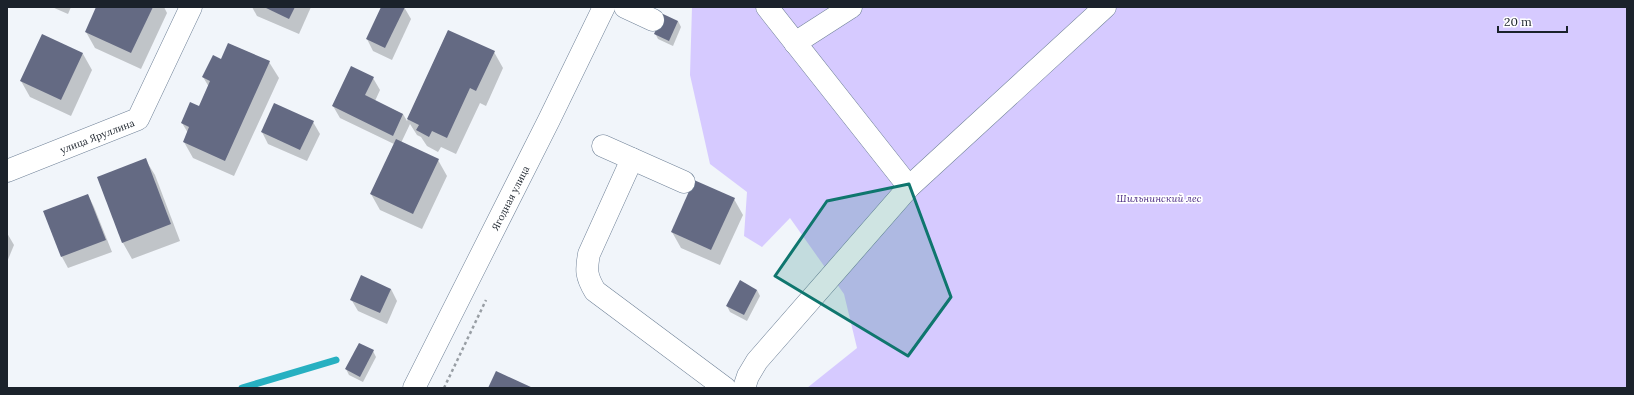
<svg xmlns="http://www.w3.org/2000/svg" width="1634" height="395" viewBox="0 0 1634 395" font-family="Lora,serif">
  <rect width="100%" height="100%" fill="#f1f5fa"/>
  <polygon fill="#d6caff" points="692,7 1627,7 1627,388 807,388 857,348 844,294 790,218 762,247 744,236 747,192 710,164 690,75"/>
  <g fill="#0003">
    <polygon points="52,7 71,7 68,14"/>
    <polygon points="97,7 164,7 167,13 141,69 95,48 86,32"/>
    <polygon points="252,7 311,7 299,34 257,16"/>
    <polygon points="382,7 404,7 411,19 392,60 373,51 367,39"/>
    <polygon points="678,21 681,27 673,46 658,39 655,33"/>
    <polygon points="448,31 494,52 503,68 486,106 480,103 456,154 441,147 438,152 427,146 421,137 417,135 410,124 401,143 438,160 447,176 422,229 380,210 371,194 394,144 340,118 333,106 373,78 380,90 375,101 403,114 407,121"/>
    <polygon points="83,54 92,70 71,116 30,97 21,81"/>
    <polygon points="221,60 269,62 279,78 234,176 193,158 184,142 188,133 182,123 199,108 209,87 203,77"/>
    <polygon points="313,122 320,134 307,161 268,144 262,132"/>
    <polygon points="145,159 155,175 180,241 132,259 123,243 98,178"/>
    <polygon points="88,195 94,207 112,252 68,268 62,257"/>
    <polygon points="734,199 743,215 720,265 681,248 672,232"/>
    <polygon points="7,233 14,245 7,262"/>
    <polygon points="391,289 397,301 387,324 358,311 351,299"/>
    <polygon points="757,290 760,296 747,321 730,312 727,306"/>
    <polygon points="373,351 376,357 363,382 349,375 346,369"/>
  </g>
  <g fill="none" stroke-linecap="round" stroke-linejoin="round">
    <polyline stroke="#27b0c1" stroke-width="7" points="242,388 336,360"/>
  </g>
  <g fill="#646a83">
    <polygon points="96,7 153,7 131,53 85,32"/>
    <polygon points="264,7 295,7 289,19"/>
    <polygon points="381,7 405,7 385,48 366,39"/>
    <polygon points="663,14 678,21 669,41 654,34"/>
    <polygon points="448,30 495,51 476,91 470,88 447,138 432,131 429,137 416,130 419,125 407,119"/>
    <polygon points="42,34 83,53 61,100 20,81"/>
    <polygon points="228,43 270,61 225,161 183,142 189,127 181,123 190,102 199,106 210,81 202,77 213,55 221,59"/>
    <polygon points="351,66 374,77 365,95 403,114 393,136 332,106"/>
    <polygon points="274,103 314,121 300,150 261,132"/>
    <polygon points="396,139 439,159 413,214 370,194"/>
    <polygon points="146,158 171,224 122,243 97,177"/>
    <polygon points="694,180 735,198 711,250 671,232"/>
    <polygon points="88,194 106,240 61,257 43,211"/>
    <polygon points="361,275 391,289 380,313 350,300"/>
    <polygon points="740,280 757,290 744,315 726,306"/>
    <polygon points="359,343 374,350 360,377 345,369"/>
    <polygon points="496,371 533,388 488,388"/>
  </g>
  <g fill="none" stroke-linecap="round" stroke-linejoin="round">
    <defs>
      <g id="minor">
        <polyline points="625,7 653,20"/>
        <polyline points="767,7 909,187"/>
        <polyline points="795,43 851,7"/>
        <polyline points="603,146 684,182"/>
        <path d="M 632,159 L 589,254 C 586,270 586,276 595,291 L 725,388"/>
        <polyline points="7,171 138,119 191,7"/>
        <polyline points="414,388 549,120 604,7"/>
        <polyline points="744,388 748,376 757,361 909,187 1105,7"/>
      </g>
    </defs>
    <use href="#minor" stroke="#708298" stroke-width="23"/>
    <polyline stroke="#989ea4" stroke-width="2.5" stroke-dasharray="3 3" stroke-linecap="butt" points="444,388 486,300"/>
    <use href="#minor" stroke="#fff" stroke-width="22"/>
  </g>
  <path fill="#0f766e" fill-opacity="0.2" stroke="#0f766e" stroke-width="3" stroke-linejoin="round" d="M 909,184 L 951,297 L 908,356 L 775,276 L 827,201 Z"/>
  <g text-anchor="middle" stroke-width="3.5" stroke-linejoin="round" paint-order="stroke">
    <g font-size="10" fill="#1b222b" stroke="#fff">
      <text transform="translate(97 136) rotate(-21)" y="4">улица Яруллина</text>
      <text transform="translate(510 198) rotate(-63)" y="4">Ягодная улица</text>
    </g>
    <g font-size="10" font-style="italic" fill="#4a2a83" stroke="#fff">
      <text x="1159" y="202">Шильнинский лес</text>
    </g>
  </g>
  <rect width="1634" height="395" fill="none" stroke="#1b222b" stroke-width="16"/>
  <path d="M1498 26v6h69v-6" fill="none" stroke="#1b222b" stroke-width="2"/>
  <text x="1504" y="26" font-size="12" fill="#1b222b" stroke="#ffffff" stroke-width="3" paint-order="stroke">20 m</text>
</svg>
